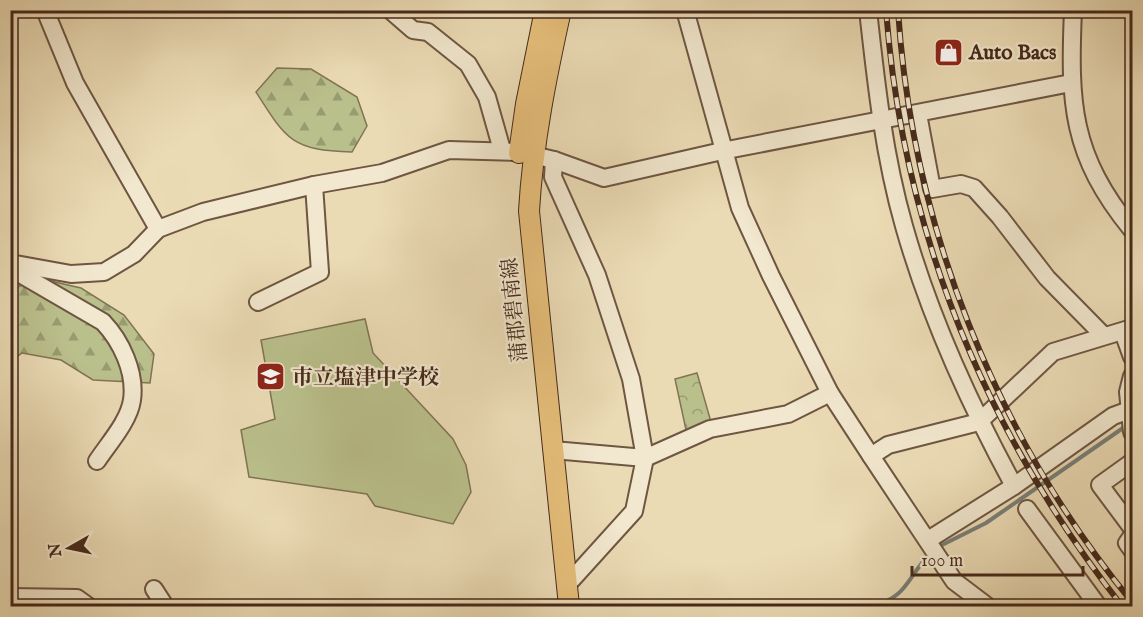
<svg xmlns="http://www.w3.org/2000/svg" width="1143" height="617" viewBox="0 0 1143 617" font-family="'IM FELL English','Noto Serif JP',serif">
  <defs>
    <pattern id="forest-firs" width="22" height="20" patternUnits="userSpaceOnUse" patternTransform="scale(1.5)"><rect width="22" height="20" fill="#bac08c"/><path d="M5 1l3.5 6h-7zM16 11l3.5 6h-7z" fill="#999c72"/></pattern>
    <pattern id="park-crowns" width="20" height="18" patternUnits="userSpaceOnUse" patternTransform="scale(1.5)"><rect width="20" height="18" fill="#bac08c"/><path d="M2 6a3 3 0 1 1 6 0M12 15a3 3 0 1 1 6 0" fill="none" stroke="#999c72"/></pattern>
  </defs>
  <rect width="100%" height="100%" fill="#ebdbb5"/>
  <filter id="stains"><feTurbulence type="fractalNoise" baseFrequency=".00333" numOctaves="4"/><feColorMatrix values="0 0 0 0 .2 0 0 0 0 .09 0 0 0 0 .02 0 0 0 .5 -.17"/></filter>
  <radialGradient id="worn" r=".72"><stop offset=".6" stop-color="#630" stop-opacity="0"/><stop offset="1" stop-color="#630" stop-opacity=".3"/></radialGradient>
  <g fill="url(#forest-firs)" stroke="#807454" stroke-width="1.5">
    <path d="M 277,68 L 311,69 L 357,97 L 367,126 L 352,152 C 292,150 287,141 256,92 Z"/>
    <polygon points="37,278 81,288 124,315 154,354 150,383 93,380 61,360 22,353 11,361 11,290"/>
  </g>
  <polygon fill="url(#park-crowns)" stroke="#807454" stroke-width="1.5" points="697,373 713,429 688,439 675,379"/>
  <polygon fill="#bac08c" stroke="#807454" stroke-width="1.5" points="365,319 373,353 453,439 466,465 471,492 453,524 375,506 367,494 249,477 241,430 275,419 261,340"/>
  <g fill="none" stroke-linecap="round" stroke-linejoin="round">
    <g stroke="#797f78" stroke-width="4">
      <polyline points="936,548 986,523 1123,428"/>
      <path d="M 872,606 C 908,598 907,576 931,553"/>
    </g>
    <defs>
      <g id="minor">
        <polyline points="45,10 75,83 158,229"/>
        <polyline points="390,10 413,30 428,32 468,64 487,97 502,150"/>
        <polyline points="685,10 740,208 771,276 830,393 871,456 954,581 987,606"/>
        <path d="M 868,10 C 876,83 884,156 904,226 C 930,318 969,403 1014,486"/>
        <path d="M 1073,10 C 1069,104 1071,155 1132,230"/>
        <polyline points="918,114 932,189 961,184 974,188 1000,217 1047,278 1103,335"/>
        <polyline points="554,160 553,177 597,275 631,379 645,458 634,511 567,585"/>
        <polyline points="10,263 71,274 104,272 134,254 158,229 203,212 314,185 382,173 449,150 520,152 554,160 604,178 722,151 1071,83"/>
        <path d="M 10,268 L 103,322 C 121,341 136,372 132,400 C 129,421 109,443 97,461"/>
        <polyline points="258,302 320,272 314,185"/>
        <polyline points="1123,332 1132,357"/>
        <polyline points="1132,376 1128,392 1132,432"/>
        <polyline points="553,450 645,458 710,429 788,414 830,393"/>
        <polyline points="871,456 888,445 979,422 1053,352 1132,328"/>
        <polyline points="1132,462 1100,485 1132,528"/>
        <polyline points="1027,509 1098,606"/>
        <polyline points="1132,536 1127,543 1132,550"/>
        <polyline points="928,540 1014,486 1113,416 1132,409"/>
        <polyline points="154,589 165,606"/>
        <polyline points="10,597 77,598 88,606"/>
      </g>
      <g id="major">
        <path d="M 561,10 C 546,78 533,142 529,211 L 569,606"/>
        <polyline points="519,153 526,104 545,10"/>
      </g>
    </defs>
    <use href="#minor" stroke="#6e5642" stroke-width="20"/>
    <use href="#major" stroke="#45291b" stroke-width="22"/>
    <use href="#minor" stroke="#f2e8cf" stroke-width="16"/>
    <use href="#major" stroke="#e6be7a" stroke-width="20"/>
    <defs>
      <g id="rail">
        <path d="M 886,10 C 903,233 985,431 1122,606"/>
        <path d="M 898,10 C 912,226 995,435 1132,602"/>
      </g>
    </defs>
    <use href="#rail" stroke="#45291b" stroke-width="6"/>
    <use href="#rail" stroke="#f2e8cf" stroke-width="4" stroke-dasharray="11" stroke-linecap="butt"/>
  </g>
  <defs>
    <symbol id="shop-square" viewBox="-11 -11 22 22"><rect x="-9" y="-9" width="18" height="18" rx="4" fill="#8f2418" stroke="#f2e8cf"/><path d="M-5-2.5h2.3a2.7 3.5 0 0 1 5.4 0H5L5.5 6h-11ZM-1.5-2.5h3a1.5 2.3 0 0 0-3 0Z" fill="#fff"/></symbol>
    <symbol id="school-square" viewBox="-11 -11 22 22"><rect x="-9" y="-9" width="18" height="18" rx="4" fill="#8f2418" stroke="#f2e8cf"/><path d="M0-5L7-2L0 1L-7-2ZM-4 1L0 2.5L4 1V4Q0 6-4 4Z" fill="#fff"/></symbol>
  </defs>
  <g fill-rule="evenodd">
    <use href="#shop-square" x="932" y="36" width="33" height="33"/>
    <use href="#school-square" x="254" y="360" width="33" height="33"/>
  </g>
  <g text-anchor="middle" stroke-width="4.5" stroke-linejoin="round" paint-order="stroke">
    <g font-size="21" font-weight="bold" fill="#45291b" stroke="#f2e8cf" text-anchor="start">
      <text x="969" y="59">Auto Bacs</text>
      <text x="292" y="384">市立塩津中学校</text>
    </g>
    <g font-size="21" fill="#45291b" stroke="#f2e8cf">
      <text transform="translate(514 310) rotate(-96)" y="7">蒲郡碧南線</text>
    </g>
  </g>
  <rect width="1143" height="617" fill="none" stroke="#ebdbb5" stroke-width="36"/>
  <rect x="12" y="12" width="1119" height="593" fill="none" stroke="#45291b" stroke-width="3"/>
  <rect x="18" y="18" width="1107" height="581" fill="none" stroke="#45291b" stroke-width="1.5"/>
  <g transform="translate(69 548) rotate(261)" stroke="#f2e8cf" stroke-width="4.5" paint-order="stroke">
  <path d="M0-4.5L10 22L0 15L-10 22Z" fill="#45291b"/>
  <text y="-9" font-size="16" font-weight="bold" text-anchor="middle" fill="#45291b">N</text>
  </g>
  <path d="M912 566v9h171v-9" fill="none" stroke="#45291b" stroke-width="3"/>
  <text x="921" y="566" font-size="18" fill="#45291b" stroke="#f2e8cf" stroke-width="4.5" paint-order="stroke">100 m</text>
  <rect width="100%" height="100%" filter="url(#stains)"/>
  <rect width="100%" height="100%" fill="url(#worn)"/>
</svg>
